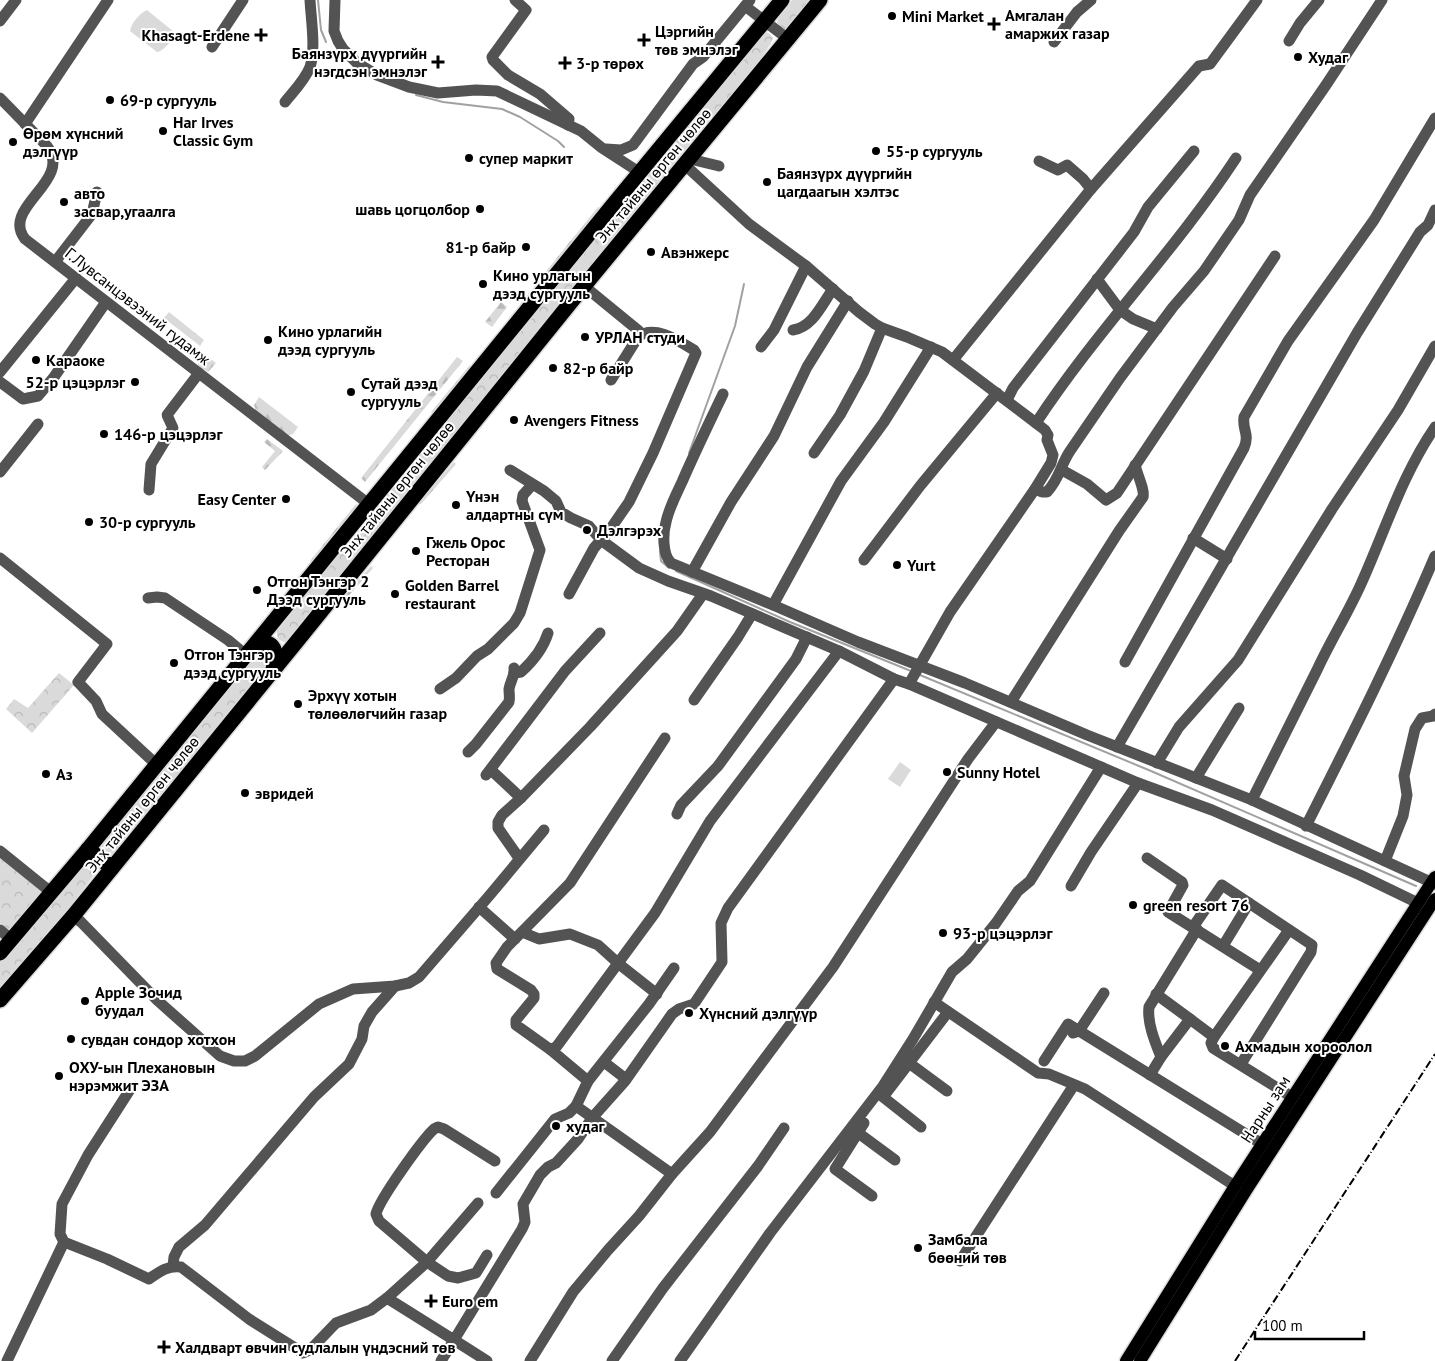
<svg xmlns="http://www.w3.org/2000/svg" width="1435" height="1361" viewBox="0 0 1435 1361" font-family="'PT Sans',sans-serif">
  <defs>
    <pattern id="grass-tufts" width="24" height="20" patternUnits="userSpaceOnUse" patternTransform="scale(1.25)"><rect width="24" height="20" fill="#dadada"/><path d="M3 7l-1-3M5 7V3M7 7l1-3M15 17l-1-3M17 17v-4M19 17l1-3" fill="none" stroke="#b9b9b9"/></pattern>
    <pattern id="forest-firs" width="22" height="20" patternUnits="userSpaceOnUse" patternTransform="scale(1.25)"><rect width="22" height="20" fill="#dadada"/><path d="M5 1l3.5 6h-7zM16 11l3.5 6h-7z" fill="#b9b9b9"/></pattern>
    <pattern id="park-crowns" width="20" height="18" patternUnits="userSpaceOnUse" patternTransform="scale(1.25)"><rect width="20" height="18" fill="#dadada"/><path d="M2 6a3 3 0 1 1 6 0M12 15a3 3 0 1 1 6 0" fill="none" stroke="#b9b9b9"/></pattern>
  </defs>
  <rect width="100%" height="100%" fill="#fff"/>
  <polygon fill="url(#grass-tufts)" points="470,365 470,370 434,415 431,412"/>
  <g fill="url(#forest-firs)">
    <polygon points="598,207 601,209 542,282 539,280"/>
    <polygon points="501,302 507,307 492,327 485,322"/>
    <polygon points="169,312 204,340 200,346 164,318"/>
    <polygon points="204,354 216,363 208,372 198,366 198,362"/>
    <polygon points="457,357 463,361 365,482 361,478"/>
    <polygon points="259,397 298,427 293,434 287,436 256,411 254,405"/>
    <polygon points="267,439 283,451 265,470 262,467 275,451 264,442"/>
    <polygon points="454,462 456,464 421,504 418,504"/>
    <polygon points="356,504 357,509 314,561 310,561"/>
    <polygon points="371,566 373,568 338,608 334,608"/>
  </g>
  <g fill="url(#park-crowns)">
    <polygon points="792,0 812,0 787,29 782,29 777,23 779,16"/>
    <path d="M 766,32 L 770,34 L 773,38 C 771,47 750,72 744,82 L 288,641 L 283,642 L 278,639 L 276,630 L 762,34 Z"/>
    <polygon points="264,645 272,658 115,855 111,856 107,855 101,846 102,840"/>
    <polygon points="59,673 74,685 32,733 6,709 14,699 28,708"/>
    <polygon points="0,856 41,891 41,893 12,929 7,929 0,923"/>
    <polygon points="88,859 92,859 98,866 96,872 65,914 0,989 0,962"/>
  </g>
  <g fill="#dadada">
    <path d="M 147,10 L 174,32 C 174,39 164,51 157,52 L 130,31 C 131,23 140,13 147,10 Z"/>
    <polygon points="900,762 911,770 900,787 888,779"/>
  </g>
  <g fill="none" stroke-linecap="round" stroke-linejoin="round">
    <g stroke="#a1a1a1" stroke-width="2">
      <polyline points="318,0 321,30 326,42"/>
      <polyline points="416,95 443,102 502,109 520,117 558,141 564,147"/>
      <polyline points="689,453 735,326 744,284"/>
      <polyline points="660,552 661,561 669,568"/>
      <polyline points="676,571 790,622 911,671"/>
      <polyline points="920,675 1151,771 1416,886"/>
    </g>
    <defs>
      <g id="major">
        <polyline points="1126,1361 1235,1186 1435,877"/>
        <polyline points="1140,1361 1247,1189 1435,899"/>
      </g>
      <g id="highway">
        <path d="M 252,649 L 264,642 C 279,645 275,659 273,670"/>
        <polyline points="88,849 112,868"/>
        <polyline points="0,953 88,849 612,206 782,0"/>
        <polyline points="0,1000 73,916 298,640 584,286 820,0"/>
      </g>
    </defs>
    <use href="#major" stroke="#dbdbdb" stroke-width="15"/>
    <use href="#highway" stroke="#dbdbdb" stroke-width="18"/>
    <g stroke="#535353" stroke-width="11">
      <polyline points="335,0 334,31 338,41 343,49 357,63 377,75 409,87 438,93 476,90 497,91 581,131 602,148 639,172"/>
      <polyline points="515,0 526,10 492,57 493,60 508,75 540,94 569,119 568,125"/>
      <polyline points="745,6 788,39"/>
      <polyline points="0,21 16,0"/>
      <polyline points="1289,41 1300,23 1319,0"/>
      <polyline points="1054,42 1077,12 1091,0"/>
      <polyline points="212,47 243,0"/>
      <path d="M 0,98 L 47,146 C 74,181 0,207 25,239 L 370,505"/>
      <path d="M 285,102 C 293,92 305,80 310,67 C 316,49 311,19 310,0"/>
      <polyline points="25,124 108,0"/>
      <polyline points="606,149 621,150 633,145 693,64 703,57 750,0"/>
      <polyline points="690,159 719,166"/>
      <polyline points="1039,161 1058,170 1067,165 1083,179 1091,189"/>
      <polyline points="685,165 749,224 806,266 859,312 875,324 882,328 907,337 942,352 1036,423 1045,430 1048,435 1047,440 1053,455 1051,463 1035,489 950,612 909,684"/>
      <polyline points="55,262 92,214 97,192"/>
      <polyline points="1097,279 1120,310 1133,319 1157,329"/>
      <polyline points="584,286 639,331"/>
      <path d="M 793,330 C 813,327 822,304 833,289"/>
      <polyline points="761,347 774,330 806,266"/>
      <polyline points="953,360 1091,189 1199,66 1210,64 1257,0"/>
      <polyline points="0,372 76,278"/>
      <polyline points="0,382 23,399 38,396 54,377 106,302"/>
      <path d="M 723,394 C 709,423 695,452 682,482 C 676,495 669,508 666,522 C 663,533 662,554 671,563 L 773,605 L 858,642 L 965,683 L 1087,735 L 1252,800 L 1435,884"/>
      <polyline points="1007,400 1013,388 1134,232 1148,207 1194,151"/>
      <path d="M 1036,423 C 1097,330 1175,251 1236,158"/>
      <polyline points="814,453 840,415 864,371 882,328"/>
      <polyline points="510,470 544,491 556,501 561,512 571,518 589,526 601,540 639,568 668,581 711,596 839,651 894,679 909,684 1138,783 1212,810 1360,875 1418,903"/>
      <polyline points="1062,470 1087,484 1106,500 1117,493 1275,256"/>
      <polyline points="0,472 38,424"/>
      <path d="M 1035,489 L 1042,492 L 1047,492 C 1060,478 1060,466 1070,451 L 1120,378 L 1173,307 L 1204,271 L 1239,220 L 1250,195 L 1326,85 L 1382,0"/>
      <polyline points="149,490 151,464 173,428 167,415 199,373"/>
      <polyline points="1193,538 1227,559"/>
      <polyline points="0,558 107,644 78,682 96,701 102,714 157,765"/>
      <polyline points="864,560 920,486 997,393"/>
      <polyline points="692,572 731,502 774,436 807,367 848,301"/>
      <path d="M 569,594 L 594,548 L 609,531 L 629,502 L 653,453 L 696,353 L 694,350 C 679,341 654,324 638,337 L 611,380"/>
      <polyline points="148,598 157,597 165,598 228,640 247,656"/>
      <polyline points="773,605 841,481 884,422 931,347"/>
      <path d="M 1125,662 L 1244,448 C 1250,434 1242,430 1244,417 L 1288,341 L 1374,220 L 1435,118"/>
      <path d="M 515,673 L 521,672 C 533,661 543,649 548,633"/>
      <polyline points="440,689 456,678 477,656 488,649 514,623 520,613 540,550 522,501 523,495 532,485"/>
      <polyline points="694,700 738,637 752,614"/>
      <path d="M 1011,702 L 1119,531 L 1143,497 C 1145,490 1137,474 1135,465"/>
      <polyline points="665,738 570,883 507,947 496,963 497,969 531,990 534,994 534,998 516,1020 516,1025 551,1050 557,1046 655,913 710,821 839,651"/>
      <polyline points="1117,747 1357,333 1420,232 1428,225 1435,210"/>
      <path d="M 468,752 L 476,744 L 509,702 C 510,697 509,694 509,689 C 510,682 515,676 514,668"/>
      <polyline points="1157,763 1179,727 1238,660 1332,509 1398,410 1435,346"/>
      <polyline points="491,770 521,798"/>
      <polyline points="486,775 565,671 600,633"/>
      <polyline points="1196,778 1239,708"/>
      <path d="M 1252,800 C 1274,756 1296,712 1318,668 C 1331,640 1348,613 1361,584 C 1385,531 1402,475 1435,427"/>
      <polyline points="677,814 681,805 718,766 796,659 807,637"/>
      <path d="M 1306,826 C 1351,737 1396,648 1435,556"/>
      <polyline points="0,851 52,893"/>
      <polyline points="519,858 498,828 498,822 502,815 521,798 590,727 677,631 703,594"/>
      <polyline points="1147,858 1182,882 1183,885 1168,912 1260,970"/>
      <polyline points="1385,861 1403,816 1407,795 1404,776 1415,729 1422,718 1433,716 1435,714"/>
      <polyline points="1071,886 1091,852 1138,783"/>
      <polyline points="479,907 515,939"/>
      <polyline points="73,916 81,922 157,1000 220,1056 234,1061 245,1061 255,1056 319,1004 353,989 395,986 409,983 419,977 489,896 544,830"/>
      <polyline points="1193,927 1222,885 1312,945 1311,952 1241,1064"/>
      <polyline points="0,930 12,940"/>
      <polyline points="522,932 539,939 570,934 598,945 619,964 657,994"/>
      <polyline points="1223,946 1249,903"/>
      <polyline points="1156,994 1190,1019"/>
      <polyline points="934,1002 1038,1073 1049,1074 1085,1089 1235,1186"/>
      <polyline points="1073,1033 1079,1031 1104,993"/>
      <polyline points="1214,1037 1289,930"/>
      <polyline points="551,1050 588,1081"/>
      <path d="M 1161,1057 C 1155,1042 1147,1023 1149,1007 L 1197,929"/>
      <polyline points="1044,1061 1068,1024 1262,1144"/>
      <polyline points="604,1062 626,1079"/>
      <polyline points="909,1063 947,1091"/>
      <polyline points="1150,1075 1161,1057 1190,1019 1214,1037 1211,1043 1213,1048 1292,1097"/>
      <path d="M 131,1088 L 88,1155 L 62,1204 L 60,1234 L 64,1242 L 107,1259 L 149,1279 C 159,1272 168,1265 181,1267 L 249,1319 L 303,1353 L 310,1350 L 336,1323 L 371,1310 L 387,1298 L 454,1340 L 522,1229 L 525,1222 L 523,1204 L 540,1175 L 548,1167 L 556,1163 L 578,1139 L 592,1118 L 625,1081 L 672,1014 L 679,1009 L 694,1004 L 722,962 L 721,923 L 728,908 L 894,679"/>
      <polyline points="887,1092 948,1012"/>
      <polyline points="883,1097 921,1127"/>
      <polyline points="864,1123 835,1169 872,1196"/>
      <polyline points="857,1132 895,1160"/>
      <polyline points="672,1174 576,1106 588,1081 649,1004 674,968"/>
      <polyline points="496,1193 555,1119 569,1113 576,1106"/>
      <path d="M 487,1255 L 476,1273 L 458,1278 L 448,1276 L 427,1262 L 379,1221 L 376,1214 C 379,1200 422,1140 434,1129 L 438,1127 L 444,1129 L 495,1161"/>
      <polyline points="960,1261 1074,1085"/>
      <polyline points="173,1266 174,1257 179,1247 205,1225 314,1097 349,1064 362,1039 364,1026 372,1012 395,986"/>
      <polyline points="387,1298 427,1262 478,1203"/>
      <polyline points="7,1361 64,1242"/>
      <polyline points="441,1361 454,1340 487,1361"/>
      <polyline points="530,1361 573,1292 608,1250 639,1216 672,1174 710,1132 833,967 968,759 996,722"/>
      <polyline points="612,1361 663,1288 758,1166 784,1128"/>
      <polyline points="680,1361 770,1233 883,1086 913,1039 952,972 967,959 996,923 1018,891 1030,881 1101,767"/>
    </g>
    <use href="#major" stroke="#000" stroke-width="12"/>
    <use href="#highway" stroke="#000" stroke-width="15"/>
    <polyline stroke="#000" stroke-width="2" stroke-dasharray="8 2.5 1 2.5" stroke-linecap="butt" points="1235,1361 1435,1054"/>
  </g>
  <g fill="#000" stroke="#fff" stroke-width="2">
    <circle cx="892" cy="16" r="5"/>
    <path d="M991.5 16.5h5v5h5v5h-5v5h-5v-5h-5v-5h5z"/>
    <path d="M258.5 27.5h5v5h5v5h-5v5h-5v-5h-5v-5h5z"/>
    <path d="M641.5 32.5h5v5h5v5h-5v5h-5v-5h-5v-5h5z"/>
    <circle cx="1298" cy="57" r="5"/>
    <path d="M435.5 54.5h5v5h5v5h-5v5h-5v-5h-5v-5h5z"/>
    <path d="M562.5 55.5h5v5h5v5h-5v5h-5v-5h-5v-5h5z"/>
    <circle cx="110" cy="100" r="5"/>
    <circle cx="163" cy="131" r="5"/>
    <circle cx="13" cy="142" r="5"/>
    <circle cx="876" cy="151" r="5"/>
    <circle cx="469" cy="158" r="5"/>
    <circle cx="767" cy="182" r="5"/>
    <circle cx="64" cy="202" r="5"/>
    <circle cx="480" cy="209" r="5"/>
    <circle cx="526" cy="247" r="5"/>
    <circle cx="651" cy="252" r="5"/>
    <circle cx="483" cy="284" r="5"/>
    <circle cx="585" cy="337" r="5"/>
    <circle cx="268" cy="340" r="5"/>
    <circle cx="36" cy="360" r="5"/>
    <circle cx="553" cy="368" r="5"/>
    <circle cx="135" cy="382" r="5"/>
    <circle cx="351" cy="392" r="5"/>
    <circle cx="514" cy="420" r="5"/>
    <circle cx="104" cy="434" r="5"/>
    <circle cx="286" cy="499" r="5"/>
    <circle cx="456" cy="505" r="5"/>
    <circle cx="89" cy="522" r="5"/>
    <circle cx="587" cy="530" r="5"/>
    <circle cx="416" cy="551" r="5"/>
    <circle cx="897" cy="565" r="5"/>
    <circle cx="257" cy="590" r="5"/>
    <circle cx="395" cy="594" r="5"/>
    <circle cx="174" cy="663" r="5"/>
    <circle cx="298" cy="704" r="5"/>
    <circle cx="947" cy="772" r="5"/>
    <circle cx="46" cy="774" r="5"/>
    <circle cx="245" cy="793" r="5"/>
    <circle cx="1133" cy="905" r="5"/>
    <circle cx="943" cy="933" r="5"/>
    <circle cx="85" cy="1001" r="5"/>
    <circle cx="689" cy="1013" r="5"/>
    <circle cx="71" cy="1039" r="5"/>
    <circle cx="1225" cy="1046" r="5"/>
    <circle cx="59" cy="1076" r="5"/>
    <circle cx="556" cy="1126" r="5"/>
    <circle cx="918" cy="1248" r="5"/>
    <path d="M428.5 1293.5h5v5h5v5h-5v5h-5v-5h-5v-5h5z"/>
    <path d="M161.5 1339.5h5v5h5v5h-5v5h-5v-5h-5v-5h5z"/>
  </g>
  <g text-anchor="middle" stroke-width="4" stroke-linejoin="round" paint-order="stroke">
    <g font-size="16" font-weight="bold" fill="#000" stroke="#fff" text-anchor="start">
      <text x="1005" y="21">Амгалан<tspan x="1005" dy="18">амаржих газар</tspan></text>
      <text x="902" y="22">Mini Market</text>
      <text x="655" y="37">Цэргийн<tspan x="655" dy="18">төв эмнэлэг</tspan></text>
      <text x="250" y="41" text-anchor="end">Khasagt-Erdene</text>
      <text x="427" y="59" text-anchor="end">Баянзүрх дүүргийн<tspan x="427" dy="18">нэгдсэн эмнэлэг</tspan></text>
      <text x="1308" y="63">Худаг</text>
      <text x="576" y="69">3-р төрөх</text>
      <text x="120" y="106">69-р сургууль</text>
      <text x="173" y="128">Har Irves<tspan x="173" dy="18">Classic Gym</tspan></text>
      <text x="23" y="139">Өрөм хүнсний<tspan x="23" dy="18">дэлгүүр</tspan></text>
      <text x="886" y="157">55-р сургууль</text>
      <text x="479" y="164">супер маркит</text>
      <text x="777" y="179">Баянзүрх дүүргийн<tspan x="777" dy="18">цагдаагын хэлтэс</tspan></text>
      <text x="74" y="199">авто<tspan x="74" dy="18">засвар,угаалга</tspan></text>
      <text x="470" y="215" text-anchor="end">шавь цогцолбор</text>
      <text x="516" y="253" text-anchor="end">81-р байр</text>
      <text x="661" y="258">Авэнжерс</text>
      <text x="493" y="281">Кино урлагын<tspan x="493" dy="18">дээд сургууль</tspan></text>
      <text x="278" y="337">Кино урлагийн<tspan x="278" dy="18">дээд сургууль</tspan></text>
      <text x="595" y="343">УРЛАН студи</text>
      <text x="46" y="366">Караоке</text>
      <text x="563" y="374">82-р байр</text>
      <text x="125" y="388" text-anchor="end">52-р цэцэрлэг</text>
      <text x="361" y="389">Сутай дээд<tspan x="361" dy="18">сургууль</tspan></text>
      <text x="524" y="426">Avengers Fitness</text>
      <text x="114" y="440">146-р цэцэрлэг</text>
      <text x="466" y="502">Үнэн<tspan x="466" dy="18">алдартны сүм</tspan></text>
      <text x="276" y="505" text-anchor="end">Easy Center</text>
      <text x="99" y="528">30-р сургууль</text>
      <text x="597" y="536">Дэлгэрэх</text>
      <text x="426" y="548">Гжель Орос<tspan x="426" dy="18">Ресторан</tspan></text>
      <text x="907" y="571">Yurt</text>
      <text x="267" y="587">Отгон Тэнгэр 2<tspan x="267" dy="18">Дээд сургууль</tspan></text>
      <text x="405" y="591">Golden Barrel<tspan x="405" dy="18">restaurant</tspan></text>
      <text x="184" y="660">Отгон Тэнгэр<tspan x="184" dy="18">дээд сургууль</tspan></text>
      <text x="308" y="701">Эрхүү хотын<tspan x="308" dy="18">төлөөлөгчийн газар</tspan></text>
      <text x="957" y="778">Sunny Hotel</text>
      <text x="56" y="780">Аз</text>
      <text x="255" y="799">эвридей</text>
      <text x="1143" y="911">green resort 76</text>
      <text x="953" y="939">93-р цэцэрлэг</text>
      <text x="95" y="998">Apple Зочид<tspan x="95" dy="18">буудал</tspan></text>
      <text x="699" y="1019">Хүнсний дэлгүүр</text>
      <text x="81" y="1045">сувдан сондор хотхон</text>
      <text x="1235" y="1052">Ахмадын хороолол</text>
      <text x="69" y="1073">ОХУ-ын Плехановын<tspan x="69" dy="18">нэрэмжит ЭЗА</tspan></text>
      <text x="566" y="1132">худаг</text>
      <text x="928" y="1245">Замбала<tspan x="928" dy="18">бөөний төв</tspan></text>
      <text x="442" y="1307">Euro em</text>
      <text x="175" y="1353">Халдварт өвчин судлалын үндэсний төв</text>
    </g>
    <g font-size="16" fill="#000" stroke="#fff">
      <text transform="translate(653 175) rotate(-50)" y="6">Энх тайвны өргөн чөлөө</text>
      <text transform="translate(138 306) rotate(38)" y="6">Г.Лувсанцэвээний гудамж</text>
      <text transform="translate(397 489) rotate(-51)" y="6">Энх тайвны өргөн чөлөө</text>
      <text transform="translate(142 804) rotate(-51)" y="6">Энх тайвны өргөн чөлөө</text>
      <text transform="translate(1265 1109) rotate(-57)" y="6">Нарны зам</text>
    </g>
  </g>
  <path d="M1255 1331v8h109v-8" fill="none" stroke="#000000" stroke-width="2.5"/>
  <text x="1262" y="1331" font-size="15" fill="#000000" stroke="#ffffff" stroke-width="4" paint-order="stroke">100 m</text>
</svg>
